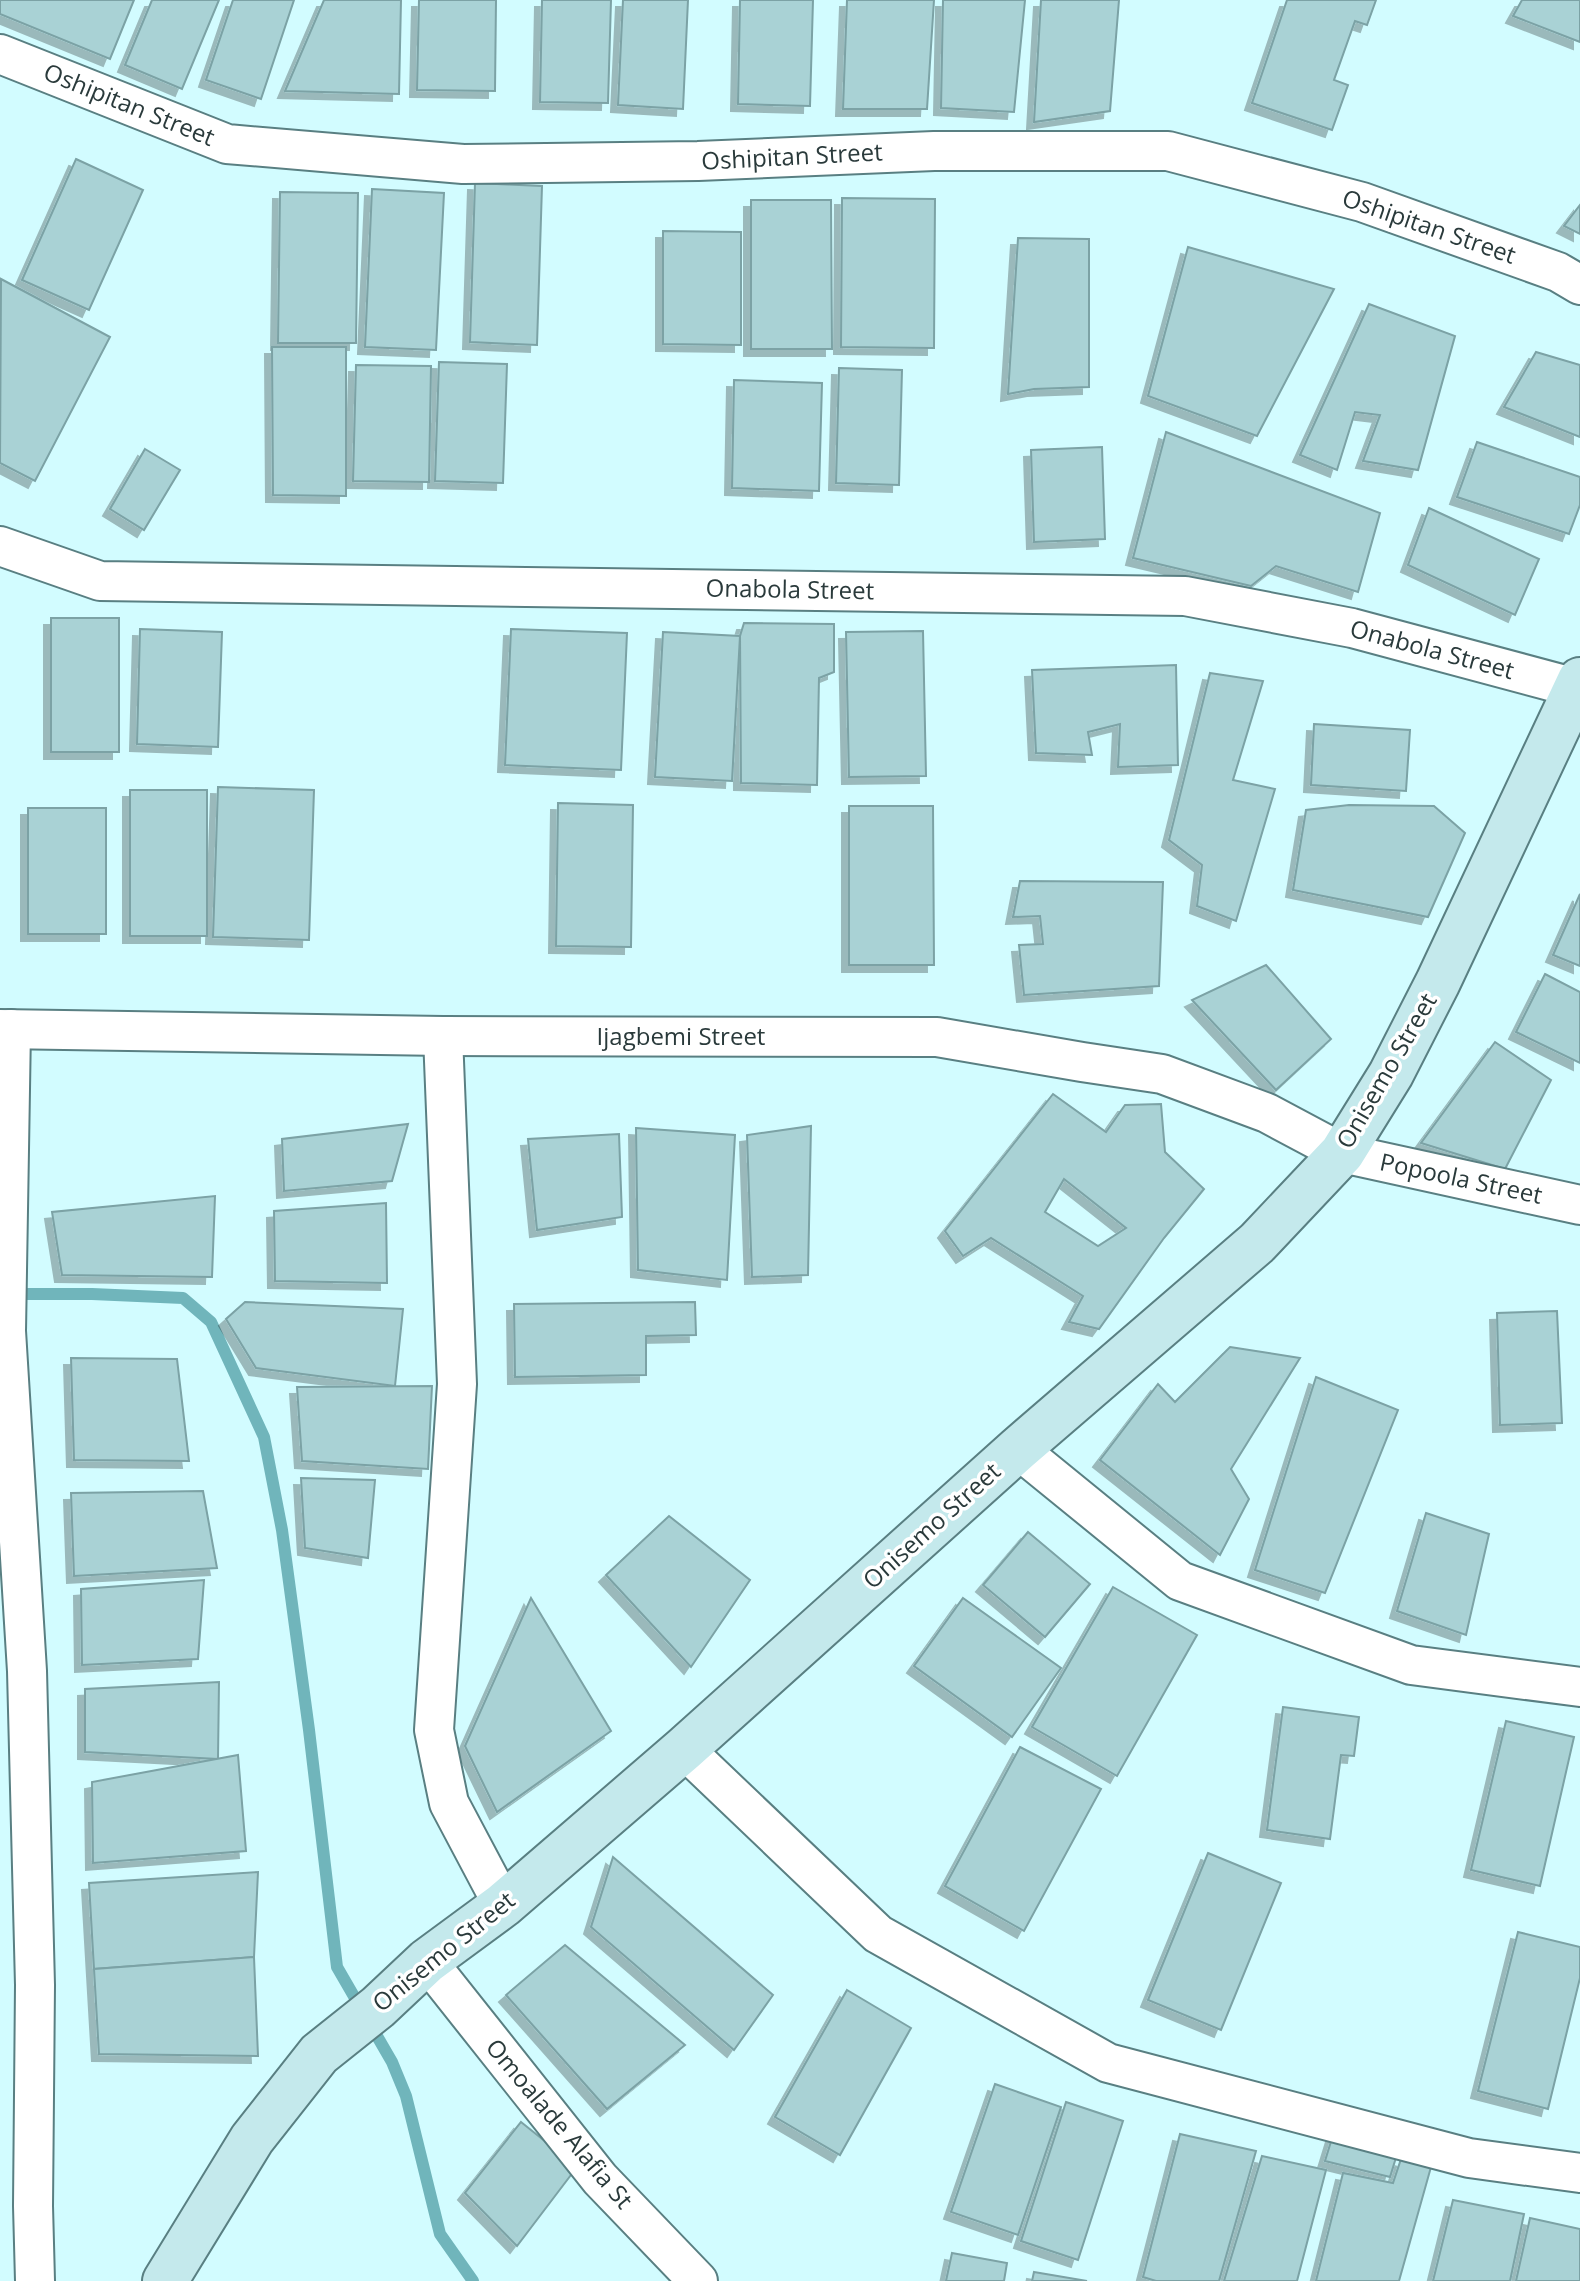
<svg xmlns="http://www.w3.org/2000/svg" width="1580" height="2281" viewBox="0 0 1580 2281" font-family="'Open Sans',sans-serif">
  <defs>
    <filter id="shadow"><feDropShadow dx="-7" dy="7" stdDeviation="0" flood-color="#0004"/></filter>
  </defs>
  <rect width="100%" height="100%" fill="#d2fcff"/>
  <g fill="none" stroke-linecap="round" stroke-linejoin="round">
    <polyline stroke="#70b5bb" stroke-width="12" points="11,1294 92,1294 183,1298 211,1322 264,1437 282,1530 309,1730 337,1967 392,2062 406,2096 440,2234 473,2281"/>
  </g>
  <g fill="#a9d2d5" stroke="#7ba2a5" stroke-width="2" fill-rule="evenodd" filter="url(#shadow)">
    <polygon points="0,0 134,0 110,59 0,14"/>
    <polygon points="152,0 219,0 182,89 125,65"/>
    <polygon points="233,0 294,0 261,99 206,80"/>
    <polygon points="324,0 401,0 399,94 285,91"/>
    <polygon points="419,0 496,0 495,91 417,90"/>
    <polygon points="542,0 611,0 608,103 540,102"/>
    <polygon points="623,0 688,0 683,109 618,105"/>
    <polygon points="740,0 813,0 810,106 738,104"/>
    <polygon points="847,0 934,0 927,109 843,109"/>
    <polygon points="943,0 1025,0 1014,112 941,108"/>
    <polygon points="1041,0 1119,0 1110,111 1034,122"/>
    <polygon points="1287,0 1376,0 1367,25 1355,21 1334,80 1348,85 1332,130 1252,103"/>
    <polygon points="1522,0 1580,0 1580,42 1513,16"/>
    <polygon points="76,159 143,190 89,310 22,280"/>
    <polygon points="475,183 542,186 537,345 470,342"/>
    <polygon points="372,189 444,193 436,350 365,347"/>
    <polygon points="280,192 358,193 356,343 278,343"/>
    <polygon points="842,198 935,199 934,348 841,347"/>
    <polygon points="751,200 831,200 832,349 751,349"/>
    <polygon points="1580,205 1580,234 1564,226"/>
    <polygon points="663,231 741,232 741,345 663,344"/>
    <polygon points="1018,238 1089,239 1089,387 1034,389 1008,394"/>
    <polygon points="1188,247 1334,289 1257,436 1148,396"/>
    <polygon points="1,279 110,337 35,481 0,463"/>
    <polygon points="1369,304 1455,336 1418,470 1363,461 1380,415 1355,412 1337,470 1300,455"/>
    <polygon points="272,347 346,347 346,496 273,495"/>
    <polygon points="1536,352 1580,365 1580,437 1504,407"/>
    <polygon points="439,362 507,364 503,483 435,481"/>
    <polygon points="356,365 431,366 429,482 353,481"/>
    <polygon points="839,368 902,370 899,485 836,483"/>
    <polygon points="734,380 822,383 819,491 732,488"/>
    <polygon points="1166,432 1380,513 1358,592 1276,566 1251,586 1133,558"/>
    <polygon points="1477,442 1580,477 1580,505 1569,534 1457,497"/>
    <polygon points="1102,447 1105,539 1034,542 1031,450"/>
    <polygon points="145,449 180,470 144,530 110,509"/>
    <polygon points="1429,508 1539,559 1515,615 1408,565"/>
    <rect x="51" y="618" width="68" height="134"/>
    <polygon points="744,623 834,624 834,672 819,678 817,785 741,783 740,636"/>
    <polygon points="140,629 222,632 218,747 137,744"/>
    <polygon points="511,629 627,633 621,770 505,765"/>
    <polygon points="923,631 926,776 849,777 846,632"/>
    <polygon points="663,632 740,636 732,781 655,777"/>
    <polygon points="1176,665 1178,765 1118,767 1120,724 1088,732 1092,755 1036,753 1032,670"/>
    <polygon points="1210,673 1263,681 1233,780 1275,789 1236,921 1197,906 1202,865 1169,840"/>
    <polygon points="1314,724 1410,730 1406,791 1311,785"/>
    <polygon points="218,787 314,790 309,940 213,937"/>
    <rect x="130" y="790" width="77" height="146"/>
    <polygon points="558,803 633,805 631,947 556,946"/>
    <polygon points="1349,805 1434,806 1465,833 1428,917 1293,890 1306,810"/>
    <polygon points="849,806 933,806 934,965 849,965"/>
    <rect x="28" y="808" width="78" height="126"/>
    <polygon points="1020,881 1163,882 1159,986 1024,995 1019,945 1043,944 1040,916 1013,917"/>
    <polygon points="1580,894 1580,966 1553,955"/>
    <polygon points="1266,965 1331,1039 1276,1090 1192,1000"/>
    <polygon points="1545,974 1580,992 1580,1063 1516,1032"/>
    <polygon points="1495,1042 1551,1080 1505,1169 1421,1143"/>
    <path d="M 1053,1094 L 1106,1132 L 1125,1105 L 1161,1104 L 1165,1152 L 1204,1189 L 1164,1238 L 1099,1329 L 1069,1322 L 1083,1296 L 991,1238 L 963,1256 L 945,1231 ZM 1064,1179 L 1126,1228 L 1098,1246 L 1045,1212 Z"/>
    <polygon points="408,1124 392,1181 284,1191 282,1139"/>
    <polygon points="811,1126 808,1275 752,1277 747,1135"/>
    <polygon points="636,1128 735,1135 727,1280 638,1270"/>
    <polygon points="619,1134 622,1217 537,1230 528,1139"/>
    <polygon points="215,1196 212,1277 62,1275 52,1212"/>
    <polygon points="386,1203 387,1283 275,1281 274,1211"/>
    <polygon points="245,1302 403,1309 395,1386 256,1368 226,1319"/>
    <polygon points="695,1302 696,1335 646,1336 646,1375 515,1377 514,1304"/>
    <polygon points="1557,1311 1562,1423 1500,1425 1497,1313"/>
    <polygon points="1230,1347 1300,1358 1231,1469 1249,1499 1220,1555 1100,1460 1158,1384 1175,1402"/>
    <polygon points="71,1358 177,1359 189,1461 74,1460"/>
    <polygon points="1316,1377 1398,1410 1325,1593 1255,1570"/>
    <polygon points="432,1386 428,1469 302,1461 297,1387"/>
    <polygon points="301,1478 375,1480 368,1558 305,1548"/>
    <polygon points="203,1491 217,1568 74,1576 71,1493"/>
    <polygon points="1426,1513 1489,1534 1466,1635 1397,1611"/>
    <polygon points="669,1516 750,1580 691,1667 606,1575"/>
    <polygon points="1028,1532 1090,1584 1045,1637 983,1585"/>
    <polygon points="204,1580 198,1659 82,1665 81,1589"/>
    <polygon points="1113,1587 1197,1635 1117,1776 1032,1727"/>
    <polygon points="531,1598 611,1731 497,1812 465,1746"/>
    <polygon points="963,1598 1061,1668 1012,1737 914,1666"/>
    <polygon points="219,1682 218,1759 85,1752 85,1689"/>
    <polygon points="1283,1707 1359,1717 1354,1756 1341,1755 1330,1839 1267,1830"/>
    <polygon points="1506,1721 1574,1737 1540,1886 1471,1870"/>
    <polygon points="1020,1747 1101,1789 1024,1931 945,1886"/>
    <polygon points="238,1755 246,1851 93,1863 92,1782"/>
    <polygon points="1208,1853 1281,1883 1221,2030 1148,2000"/>
    <polygon points="613,1857 773,1995 734,2050 591,1927"/>
    <polygon points="258,1872 254,1957 94,1969 89,1883"/>
    <polygon points="1518,1932 1580,1947 1580,1978 1548,2109 1478,2091"/>
    <polygon points="565,1945 685,2045 607,2109 506,1995"/>
    <polygon points="254,1957 258,2056 99,2054 94,1969"/>
    <polygon points="847,1990 911,2028 840,2155 775,2117"/>
    <polygon points="995,2084 1061,2107 1018,2235 951,2212"/>
    <polygon points="1066,2102 1123,2121 1078,2260 1021,2241"/>
    <polygon points="521,2122 577,2167 517,2246 465,2193"/>
    <polygon points="1180,2134 1256,2151 1219,2281 1156,2281 1143,2277"/>
    <polygon points="1333,2135 1398,2151 1390,2177 1325,2161"/>
    <polygon points="1262,2156 1326,2170 1297,2281 1224,2281"/>
    <polygon points="1401,2159 1431,2167 1399,2281 1316,2281 1343,2173 1393,2183"/>
    <polygon points="1453,2200 1524,2214 1510,2281 1433,2281"/>
    <polygon points="1530,2218 1580,2229 1580,2281 1516,2281"/>
    <polygon points="952,2253 1007,2263 1004,2281 946,2281"/>
    <polygon points="1034,2272 1087,2281 1032,2281"/>
  </g>
  <g fill="none" stroke-linecap="round" stroke-linejoin="round">
    <defs>
      <g id="street">
        <polyline points="0,54 227,144 463,164 698,161 934,151 1168,151 1362,202 1558,272 1580,285"/>
        <polyline points="0,546 100,581 1185,596 1352,628 1576,688"/>
        <polyline points="0,1029 443,1036 937,1037 1082,1062 1162,1074 1267,1113 1342,1153 1580,1205"/>
        <polyline points="11,1029 6,1331 27,1671 35,1985 33,2206 35,2281"/>
        <polyline points="443,1036 457,1384 434,1730 449,1803 503,1905"/>
        <polyline points="1018,1449 1180,1581 1411,1665 1580,1687"/>
        <polyline points="684,1749 878,1934 1108,2063 1469,2158 1580,2173"/>
        <polyline points="427,1961 600,2179 698,2281"/>
      </g>
      <polyline id="secondary" points="165,2281 252,2139 319,2054 378,2007 427,1961 503,1905 684,1749 1018,1449 1257,1243 1342,1153 1391,1074 1438,982 1580,680"/>
    </defs>
    <use href="#street" stroke="#597f82" stroke-width="42"/>
    <use href="#secondary" stroke="#597f82" stroke-width="48"/>
    <use href="#street" stroke="#fff" stroke-width="38"/>
    <use href="#secondary" stroke="#c4e9ec" stroke-width="44"/>
  </g>
  <g text-anchor="middle" stroke-width="7" stroke-linejoin="round" paint-order="stroke">
    <g font-size="24" fill="#2a3a3b" stroke="#fff">
      <text transform="translate(129 105) rotate(22)" y="8">Oshipitan Street</text>
      <text transform="translate(792 157) rotate(-3)" y="8">Oshipitan Street</text>
      <text transform="translate(1429 227) rotate(19)" y="8">Oshipitan Street</text>
      <text transform="translate(790 590) rotate(1)" y="8">Onabola Street</text>
      <text transform="translate(1432 650) rotate(15)" y="8">Onabola Street</text>
      <text x="681" y="1045">Ijagbemi Street</text>
      <text transform="translate(1387 1071) rotate(-60)" y="8">Onisemo Street</text>
      <text transform="translate(1461 1179) rotate(12)" y="8">Popoola Street</text>
      <text transform="translate(932 1526) rotate(-42)" y="8">Onisemo Street</text>
      <text transform="translate(444 1952) rotate(-39)" y="8">Onisemo Street</text>
      <text transform="translate(559 2124) rotate(50)" y="8">Omoalade Alafia St</text>
    </g>
  </g>
</svg>
